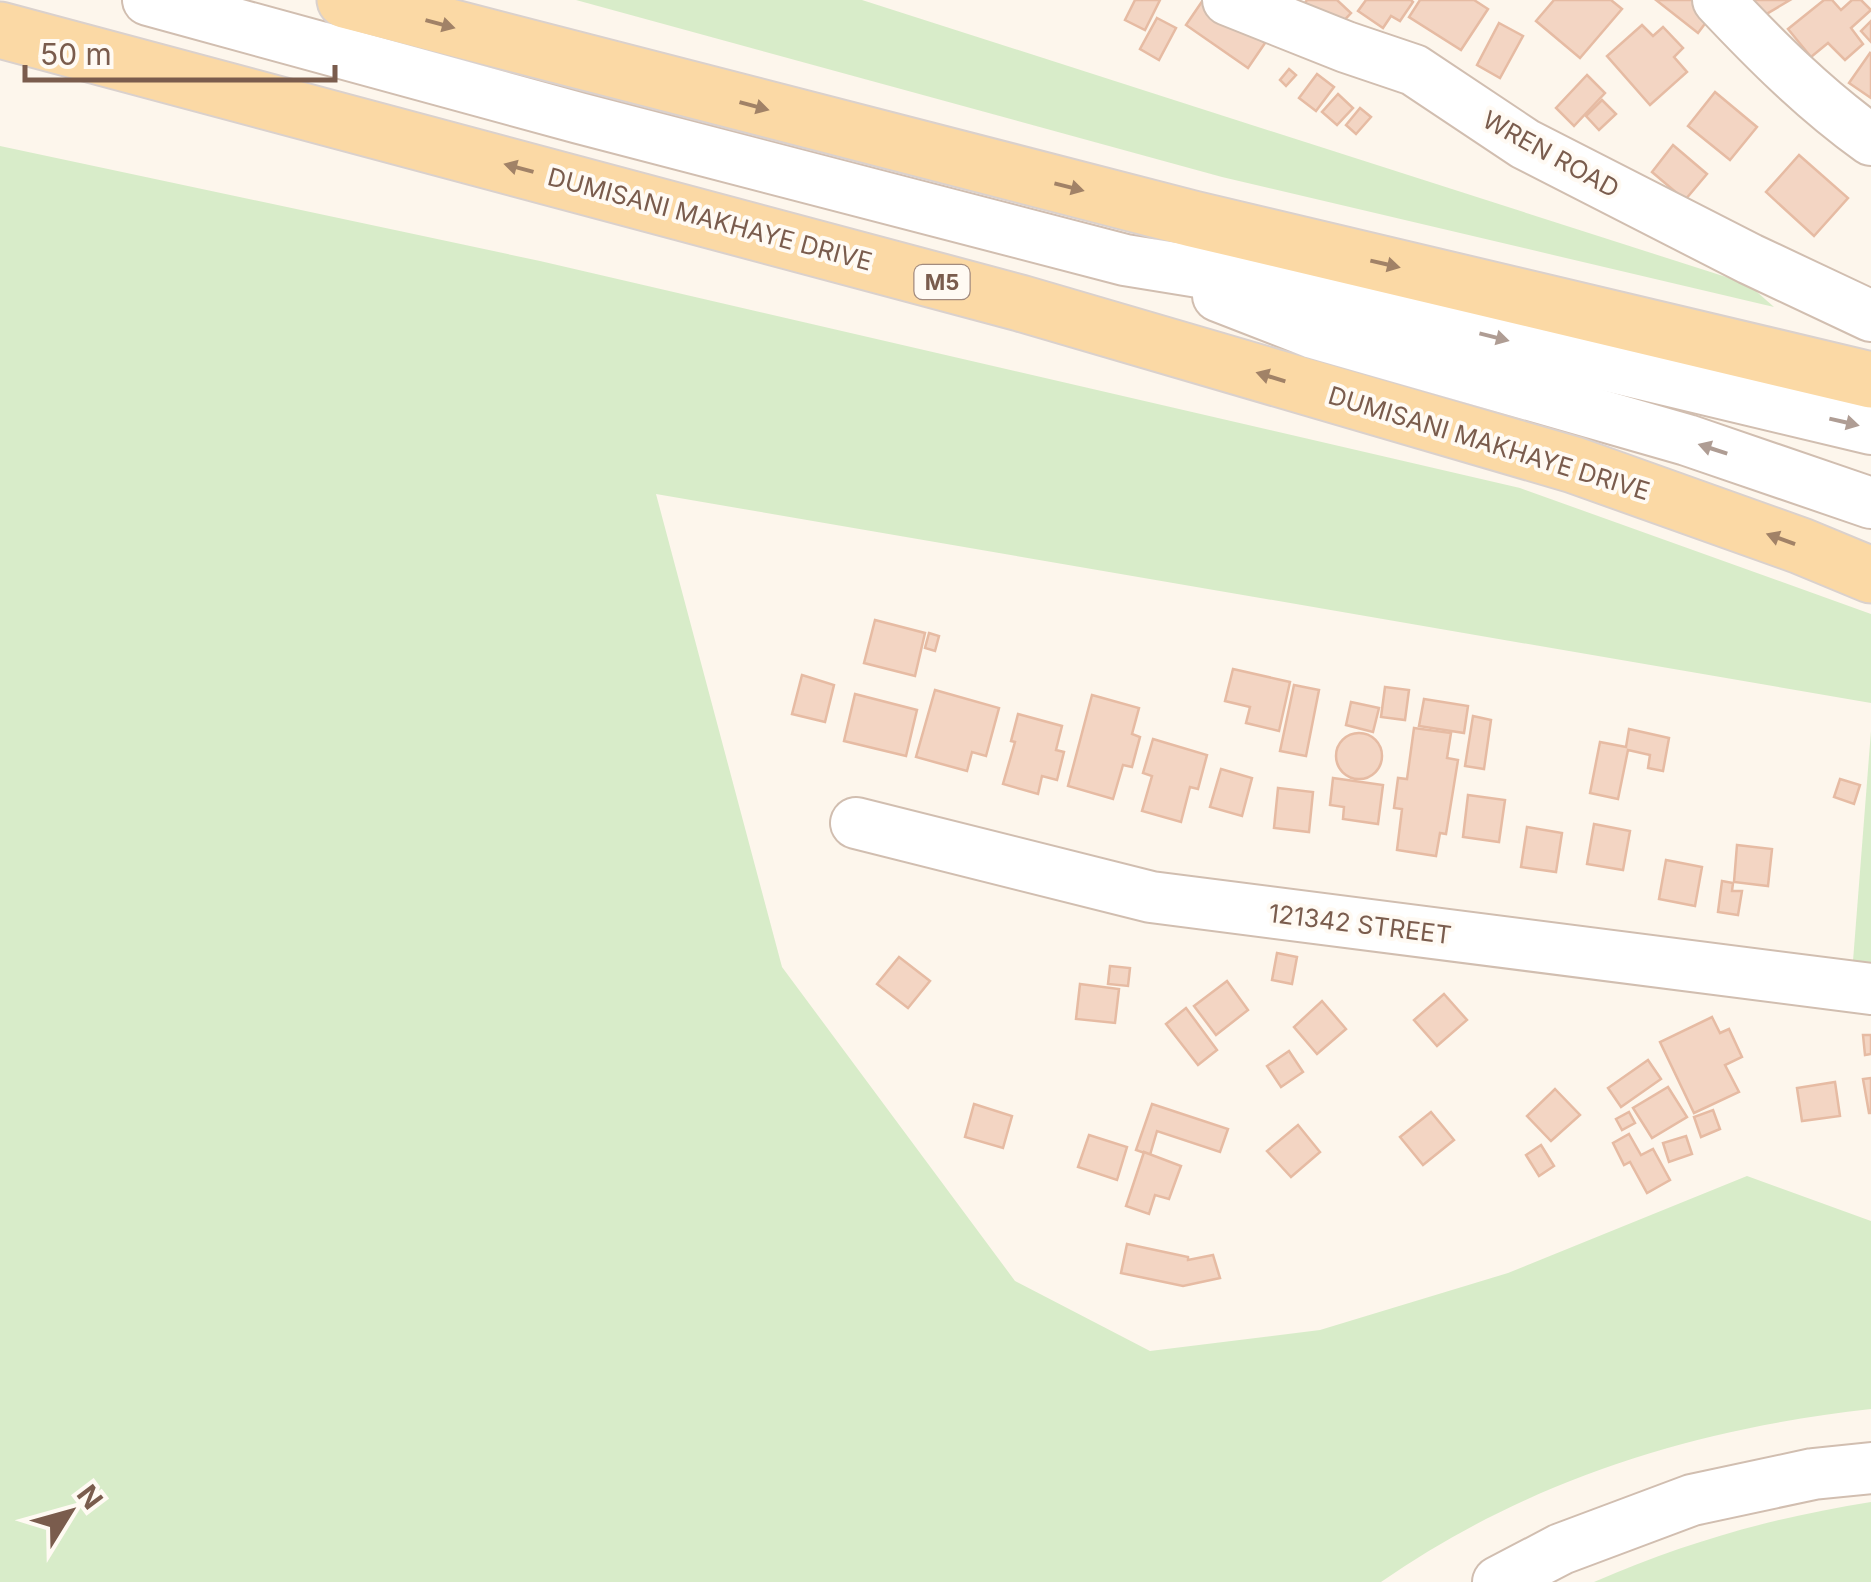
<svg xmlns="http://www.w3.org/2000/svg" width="1871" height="1582" viewBox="0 0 1871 1582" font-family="Inter,sans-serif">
  <rect width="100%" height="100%" fill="#fdf6ec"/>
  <g fill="#d8ecc9">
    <polygon points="576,0 862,0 1748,284 1774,307 1222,177"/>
    <path d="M 0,146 L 540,261 L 1520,488 L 1871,614 L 1871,703 L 656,494 L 782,967 L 1015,1281 L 1150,1351 L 1320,1330 L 1508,1273 L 1747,1176 L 1871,1221 L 1871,1409 C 1693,1429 1530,1479 1381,1582 L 0,1582 Z"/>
    <polygon points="1871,731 1871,968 1853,961"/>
    <path d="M 1871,1502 L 1871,1582 L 1594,1582 C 1686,1542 1771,1518 1871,1502 Z"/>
  </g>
  <g fill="#f3d5c3" stroke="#e6bba3" stroke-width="2.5">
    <polygon points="1135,0 1160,0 1145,30 1125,20"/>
    <polygon points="1203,0 1265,43 1248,68 1186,25"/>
    <polygon points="1307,0 1337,0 1351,13 1335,30 1302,7"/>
    <polygon points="1366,0 1411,0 1413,2 1400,21 1391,16 1383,28 1358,11"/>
    <polygon points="1420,0 1474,0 1488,9 1461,50 1409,17"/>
    <polygon points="1554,0 1611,0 1622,9 1580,58 1536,21"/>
    <polygon points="1656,0 1696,0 1713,13 1698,33"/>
    <polygon points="1751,0 1790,0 1763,16"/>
    <polygon points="1824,0 1832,0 1841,10 1852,0 1861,0 1871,10 1851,28 1863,44 1845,60 1828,43 1811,57 1788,29"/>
    <polygon points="1157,18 1176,28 1159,60 1140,49"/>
    <polygon points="1871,21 1871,42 1861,31"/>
    <polygon points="1499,23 1523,36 1500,78 1477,65"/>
    <polygon points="1642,25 1653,36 1663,27 1683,48 1674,57 1687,72 1650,105 1607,56"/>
    <polygon points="1870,53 1871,54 1871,98 1849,83"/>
    <polygon points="1289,69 1296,75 1286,86 1280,80"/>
    <polygon points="1317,74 1334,87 1316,111 1299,98"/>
    <polygon points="1587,75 1605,93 1574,126 1556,108"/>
    <polygon points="1715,92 1757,127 1730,160 1688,126"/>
    <polygon points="1338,94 1353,108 1337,125 1322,112"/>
    <polygon points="1602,100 1616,114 1599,130 1586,116"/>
    <polygon points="1360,108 1371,117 1356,134 1346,125"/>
    <polygon points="1673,145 1707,174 1685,200 1652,172"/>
    <polygon points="1799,155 1848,198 1814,236 1766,192"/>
    <polygon points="875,620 925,633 915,676 864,663"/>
    <polygon points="929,633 939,636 935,651 925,648"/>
    <polygon points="1233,669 1290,682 1279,731 1246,723 1250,707 1225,701"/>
    <polygon points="802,675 834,685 825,722 792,714"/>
    <polygon points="1294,685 1319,690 1306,756 1280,751"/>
    <polygon points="1385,687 1409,690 1405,720 1381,717"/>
    <polygon points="935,690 999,708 986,756 972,752 967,771 916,757"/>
    <polygon points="855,694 917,710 906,756 844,741"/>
    <polygon points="1092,695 1139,708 1132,734 1140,737 1132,767 1123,765 1113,799 1068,786"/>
    <polygon points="1424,699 1468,706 1464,733 1419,726"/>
    <polygon points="1351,702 1379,708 1373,732 1346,725"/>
    <polygon points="1018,714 1062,726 1056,750 1064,752 1057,780 1042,776 1038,794 1003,784 1015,742 1011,741"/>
    <polygon points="1473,716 1491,720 1484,769 1465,766"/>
    <polygon points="1414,728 1451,733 1447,758 1458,760 1446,834 1440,833 1436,856 1397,850 1402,809 1394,808 1398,778 1407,779"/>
    <polygon points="1629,729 1669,738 1663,771 1648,768 1650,755 1628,750 1618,799 1590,793 1600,742 1626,747"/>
    <circle cx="1359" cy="756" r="23"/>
    <polygon points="1153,739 1207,755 1198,789 1190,787 1181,822 1142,811 1152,776 1143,773"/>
    <polygon points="1221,769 1252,778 1242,816 1210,807"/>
    <polygon points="1333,778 1383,785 1378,824 1343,819 1344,807 1330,805"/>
    <polygon points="1840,779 1860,785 1854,804 1834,797"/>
    <polygon points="1278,788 1313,792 1309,832 1274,828"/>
    <polygon points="1468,795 1505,800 1499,842 1463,837"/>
    <polygon points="1594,824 1630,831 1623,870 1587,864"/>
    <polygon points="1527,827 1562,833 1556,872 1521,867"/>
    <polygon points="1737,845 1772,849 1768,886 1734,882"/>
    <polygon points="1666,860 1702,867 1695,906 1659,899"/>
    <polygon points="1722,881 1733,883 1732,891 1742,891 1738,915 1718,912"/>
    <polygon points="1277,953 1297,957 1292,984 1272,980"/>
    <polygon points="899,957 930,981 908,1008 877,984"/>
    <polygon points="1110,966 1130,968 1128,986 1108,984"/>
    <polygon points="1227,981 1248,1010 1216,1035 1194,1006"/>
    <polygon points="1080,984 1119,989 1115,1023 1076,1019"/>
    <polygon points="1444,994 1467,1020 1437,1046 1414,1020"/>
    <polygon points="1322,1001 1346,1029 1317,1054 1294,1027"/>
    <polygon points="1186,1008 1217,1050 1198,1065 1166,1024"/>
    <polygon points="1712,1017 1720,1033 1729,1029 1742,1057 1725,1065 1739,1092 1694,1113 1660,1042"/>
    <polygon points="1863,1035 1871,1035 1871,1054 1865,1055"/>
    <polygon points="1289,1051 1303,1072 1281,1087 1267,1066"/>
    <polygon points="1648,1060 1661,1079 1621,1107 1608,1088"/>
    <polygon points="1871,1078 1871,1113 1869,1113 1863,1079"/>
    <polygon points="1835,1082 1840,1116 1802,1121 1797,1088"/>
    <polygon points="1668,1087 1687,1117 1652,1138 1633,1108"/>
    <polygon points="1555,1089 1580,1115 1551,1141 1527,1116"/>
    <polygon points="974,1104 1012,1116 1003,1148 965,1137"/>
    <polygon points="1152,1104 1228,1129 1220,1152 1157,1131 1150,1155 1136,1150"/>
    <polygon points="1713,1110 1720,1129 1701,1137 1694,1117"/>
    <polygon points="1431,1112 1454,1140 1423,1165 1400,1137"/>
    <polygon points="1629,1112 1635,1123 1622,1130 1616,1119"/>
    <polygon points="1298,1125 1320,1152 1291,1177 1267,1151"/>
    <polygon points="1629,1134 1641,1155 1653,1149 1670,1180 1647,1193 1630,1162 1624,1165 1613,1143"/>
    <polygon points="1089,1135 1127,1147 1117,1180 1078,1167"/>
    <polygon points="1686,1136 1692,1154 1669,1162 1663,1143"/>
    <polygon points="1541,1145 1554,1166 1539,1176 1526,1155"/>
    <polygon points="1144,1152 1181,1166 1169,1199 1155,1195 1149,1214 1126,1206"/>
    <polygon points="1127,1244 1188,1257 1188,1260 1213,1255 1220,1278 1183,1286 1121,1273"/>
  </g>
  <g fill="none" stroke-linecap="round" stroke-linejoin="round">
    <defs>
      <g id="minor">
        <polyline points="148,0 579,118 1125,260 1322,292 1587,361 1871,429"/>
        <polyline points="1228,0 1346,47 1414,70 1525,144 1750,259 1871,316"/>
        <path d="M 1718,0 C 1766,51 1814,99 1871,140"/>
        <polyline points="1218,296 1313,333 1687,440 1871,503"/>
        <polyline points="856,823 1151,897 1871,989"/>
        <polyline points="1498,1582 1561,1549 1692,1500 1813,1474 1871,1468"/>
      </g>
      <g id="major">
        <polyline points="345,0 1193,219 1871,380"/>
        <polyline points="0,30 1020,303 1574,465 1801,546 1871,575"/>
      </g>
    </defs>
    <use href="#minor" stroke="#d1beb0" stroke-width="54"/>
    <use href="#major" stroke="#dad1cd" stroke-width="59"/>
    <use href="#minor" stroke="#fff" stroke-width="50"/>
    <use href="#major" stroke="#fbd9a5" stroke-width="55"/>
  </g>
  <defs><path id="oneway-solid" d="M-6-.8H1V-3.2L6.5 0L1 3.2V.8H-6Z" transform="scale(2.5)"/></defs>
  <g fill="#a18267">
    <use href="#oneway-solid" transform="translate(440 24) rotate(15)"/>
    <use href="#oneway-solid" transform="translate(754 106) rotate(15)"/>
    <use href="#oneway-solid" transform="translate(519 168) rotate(-165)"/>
    <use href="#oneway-solid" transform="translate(1069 187) rotate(14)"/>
    <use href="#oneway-solid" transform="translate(1385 264) rotate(13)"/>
    <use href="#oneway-solid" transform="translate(1271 377) rotate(-163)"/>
    <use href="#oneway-solid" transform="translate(1781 539) rotate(-160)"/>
  </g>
  <g fill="#af9d94">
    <use href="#oneway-solid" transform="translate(1494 337) rotate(14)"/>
    <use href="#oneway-solid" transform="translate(1844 422) rotate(13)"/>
    <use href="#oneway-solid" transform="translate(1713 449) rotate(-162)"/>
  </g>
  <g text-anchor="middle" stroke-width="8" stroke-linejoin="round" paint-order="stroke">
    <rect fill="#fffaf3" stroke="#a28b7f" stroke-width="2.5" x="914.5" y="265" width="55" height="34" rx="8"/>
    <g font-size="22" font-weight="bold" fill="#7a5c4d">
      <text x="942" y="290">M5</text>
    </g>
    <g font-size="25" fill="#7a5c4d" stroke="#fffaf3">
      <text transform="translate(1551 154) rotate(29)" y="9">WREN ROAD</text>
      <text transform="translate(710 219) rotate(15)" y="9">DUMISANI MAKHAYE DRIVE</text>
      <text transform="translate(1489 443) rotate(17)" y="9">DUMISANI MAKHAYE DRIVE</text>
      <text transform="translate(1360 924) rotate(7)" y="9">121342 STREET</text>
    </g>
  </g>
  <g transform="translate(70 1512) rotate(53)" stroke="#fffaf3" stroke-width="8" paint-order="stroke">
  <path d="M0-8L18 38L0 25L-18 38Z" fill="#7a5c4d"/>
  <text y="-15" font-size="28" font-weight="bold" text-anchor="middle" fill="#7a5c4d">N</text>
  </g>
  <path d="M25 65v15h310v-15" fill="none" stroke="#7a5c4d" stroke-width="5"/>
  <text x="40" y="65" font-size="30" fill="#7a5c4d" stroke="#fffaf3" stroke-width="8" paint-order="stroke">50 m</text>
</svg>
